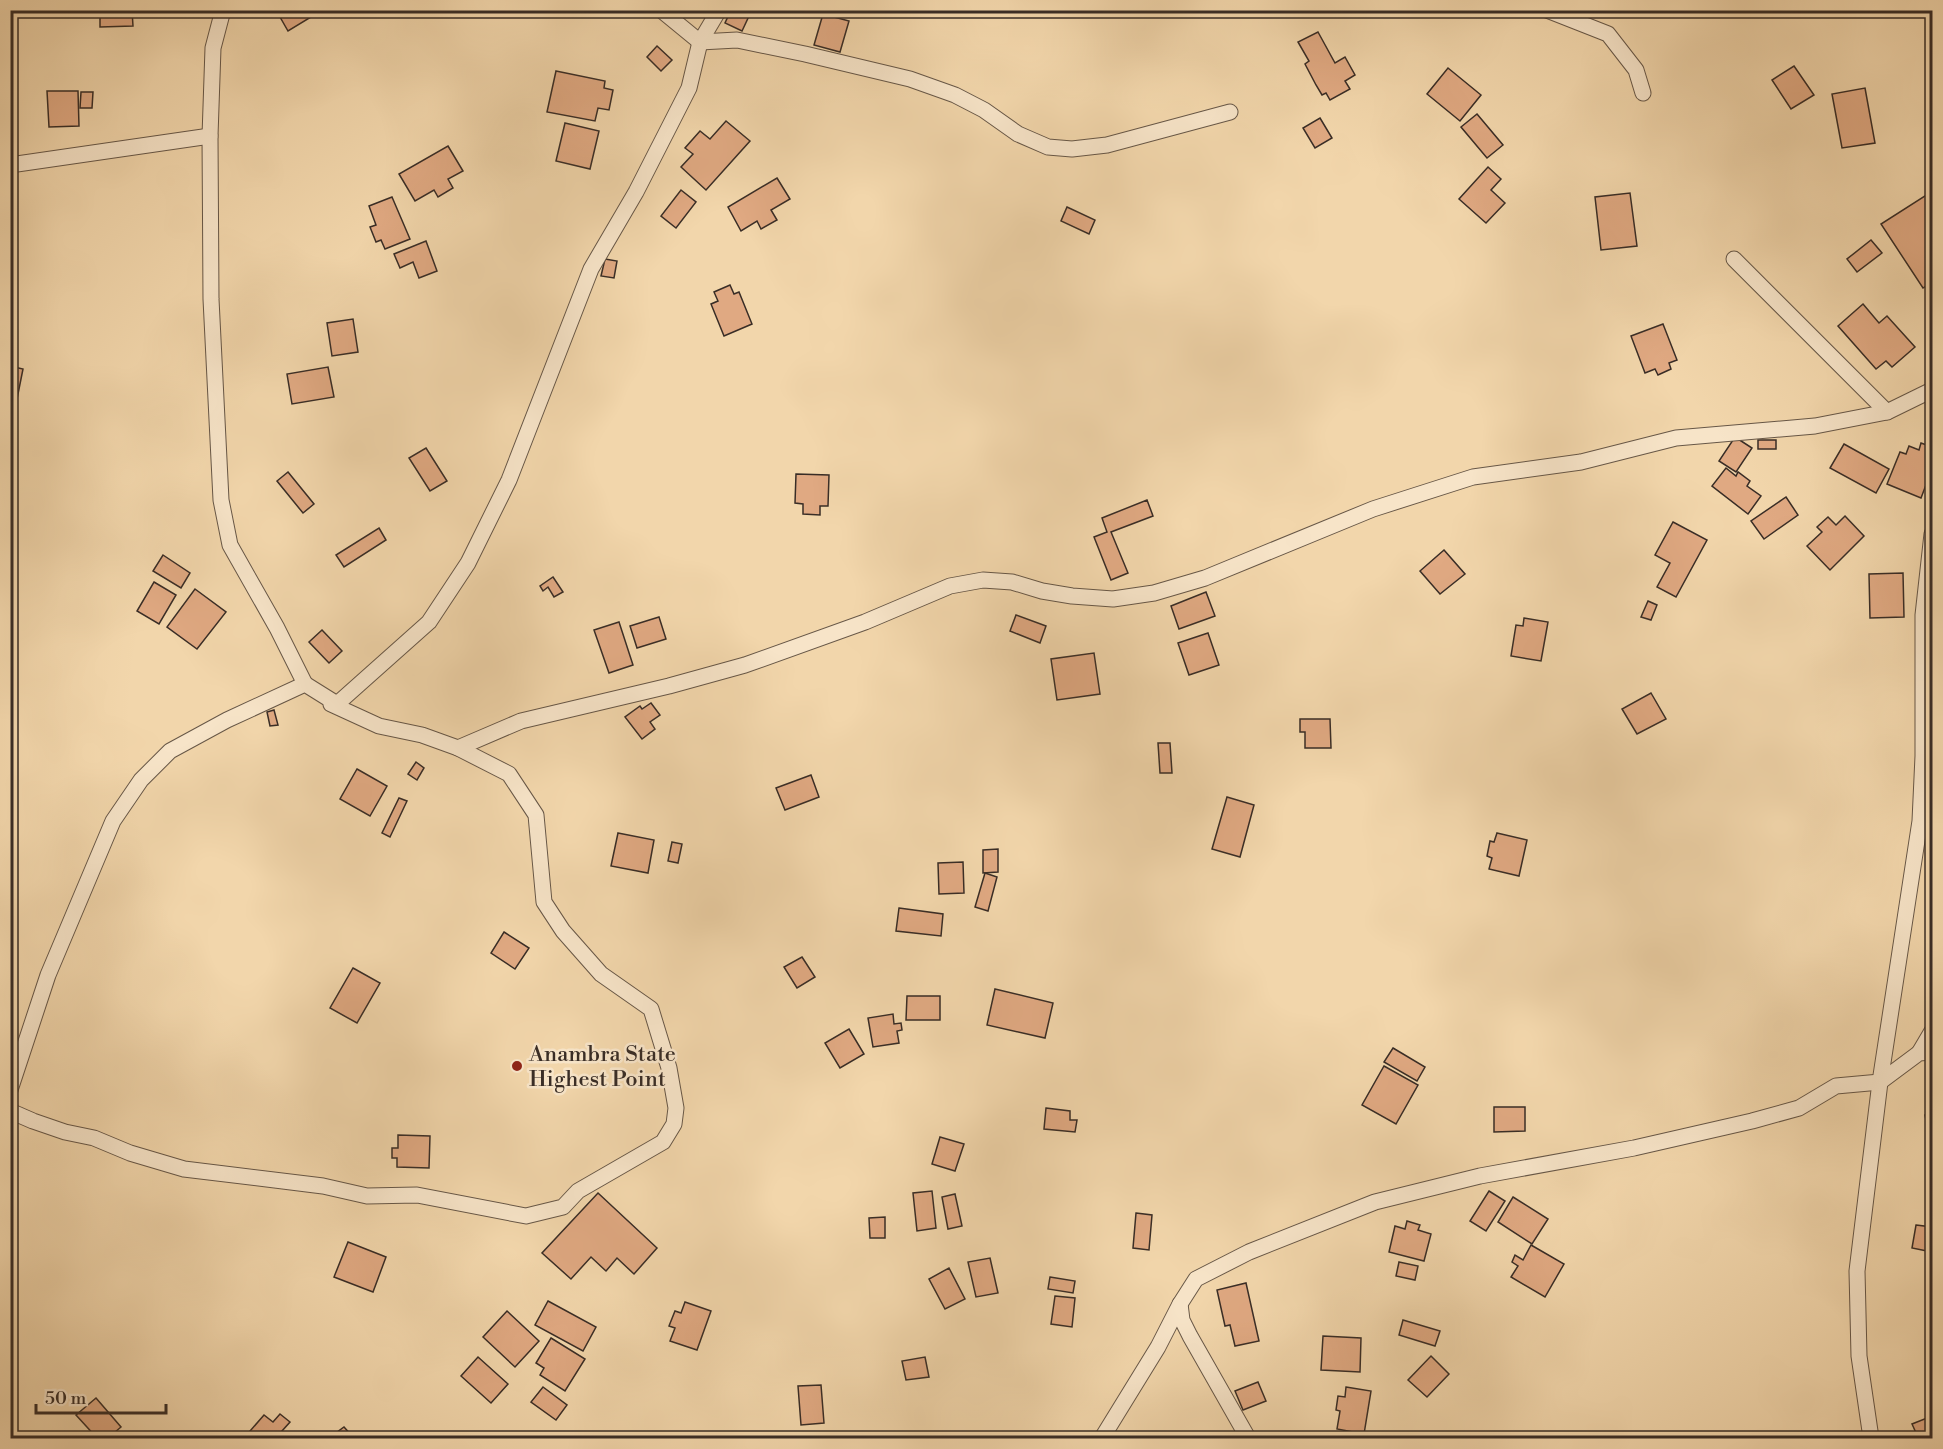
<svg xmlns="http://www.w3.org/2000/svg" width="1943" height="1449" viewBox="0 0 1943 1449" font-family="'Libre Bodoni',serif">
  <rect width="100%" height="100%" fill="#f2d6ab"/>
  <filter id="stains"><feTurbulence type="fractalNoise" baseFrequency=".00333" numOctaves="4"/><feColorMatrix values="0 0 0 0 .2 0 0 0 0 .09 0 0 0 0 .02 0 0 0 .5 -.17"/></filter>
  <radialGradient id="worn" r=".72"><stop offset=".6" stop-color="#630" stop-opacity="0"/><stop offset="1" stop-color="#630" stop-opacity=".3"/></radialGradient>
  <g fill="#e0a982" stroke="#392d26" stroke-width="1.5">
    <polygon points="100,10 132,10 133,26 100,27"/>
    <polygon points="276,10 314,10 316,14 288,31"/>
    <polygon points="731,10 737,10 749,16 742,31 725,23"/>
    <polygon points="823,14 849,21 840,52 814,45"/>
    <polygon points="1318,32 1335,63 1345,57 1355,75 1345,81 1350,89 1330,100 1326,93 1322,95 1316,85 1305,64 1309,61 1298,42"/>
    <polygon points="657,46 672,60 661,71 647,57"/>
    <polygon points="1794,66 1814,95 1791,109 1772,80"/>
    <polygon points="1448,68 1481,95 1460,121 1427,94"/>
    <polygon points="556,71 605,81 604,88 613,90 609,110 598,108 595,121 547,112"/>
    <polygon points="1865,88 1875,143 1842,148 1832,94"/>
    <polygon points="47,91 78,91 79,126 49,127"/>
    <polygon points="81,92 93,92 92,108 80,108"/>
    <polygon points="1477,114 1503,145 1487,158 1461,127"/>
    <polygon points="1320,118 1332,138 1315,148 1303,128"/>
    <polygon points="726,121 750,141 706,190 681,167 693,154 685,148 700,131 710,139"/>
    <polygon points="565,123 599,131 590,169 556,161"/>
    <polygon points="448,146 463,171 448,179 453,188 438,197 434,190 415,201 399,174"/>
    <polygon points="1488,167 1501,179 1491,190 1505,203 1486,223 1459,199"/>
    <polygon points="777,178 790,199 771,210 777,220 761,229 757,221 741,231 728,207"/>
    <polygon points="681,190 696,202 676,228 661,216"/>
    <polygon points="1931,192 1932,282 1923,288 1881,224"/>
    <polygon points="1630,193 1637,246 1601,250 1595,197"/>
    <polygon points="392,197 410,239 385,249 381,240 376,242 370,227 376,225 369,206"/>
    <polygon points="1067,207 1095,220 1089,234 1061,221"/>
    <polygon points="1871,240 1882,253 1857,272 1847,259"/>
    <polygon points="426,241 437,271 419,278 413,262 400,268 394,254"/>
    <polygon points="605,259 617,261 614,278 601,276"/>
    <polygon points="730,285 734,294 739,292 752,324 724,336 711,304 718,301 714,292"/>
    <polygon points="1863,304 1879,323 1887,316 1915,347 1892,367 1886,361 1876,369 1838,326"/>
    <polygon points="353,319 358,352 332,356 327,323"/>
    <polygon points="1663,324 1677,360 1669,363 1671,369 1658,375 1655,369 1645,373 1631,336"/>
    <polygon points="10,366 23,369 13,419 10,418"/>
    <polygon points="328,367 334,397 292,404 287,374"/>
    <polygon points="1735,437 1752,448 1736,472 1719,461"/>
    <rect x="1758" y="440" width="18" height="9"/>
    <polygon points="1921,443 1932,447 1932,469 1921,498 1887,484 1900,452 1906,454 1909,446 1919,450"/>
    <polygon points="1844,444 1889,469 1876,493 1830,468"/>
    <polygon points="426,448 447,481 430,491 409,458"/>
    <polygon points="1726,468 1736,476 1738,472 1750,481 1747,486 1761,496 1748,514 1712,486"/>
    <polygon points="288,472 314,504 303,513 277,481"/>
    <polygon points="796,474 829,475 828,506 820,506 820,515 803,514 803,504 795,503"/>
    <polygon points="1786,497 1798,515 1764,539 1751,521"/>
    <polygon points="1147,500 1153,516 1111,532 1128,573 1111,580 1094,537 1107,532 1102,518"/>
    <polygon points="1845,516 1864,536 1830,570 1807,546 1822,532 1817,527 1828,517 1836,525"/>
    <polygon points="1673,522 1707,540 1676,597 1657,587 1670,563 1655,555"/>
    <polygon points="379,528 386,540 344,567 336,555"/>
    <polygon points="1444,550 1465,574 1440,594 1420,571"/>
    <polygon points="163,555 190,573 181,588 153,571"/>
    <polygon points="1903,573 1904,617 1870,618 1869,574"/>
    <polygon points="553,577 563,592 554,597 548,587 543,591 540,586"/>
    <polygon points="154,582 176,595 159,624 137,611"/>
    <polygon points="195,589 226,612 197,649 167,627"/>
    <polygon points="1206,592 1215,616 1179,629 1171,606"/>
    <polygon points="1648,601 1657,605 1651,620 1641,617"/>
    <polygon points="1016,615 1046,626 1040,643 1010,631"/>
    <polygon points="659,617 666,639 637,648 630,626"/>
    <polygon points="1524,618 1548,622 1541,661 1511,656 1516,625 1523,626"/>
    <polygon points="619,622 633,665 609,673 594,630"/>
    <polygon points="322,630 342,651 329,663 309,642"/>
    <polygon points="1208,633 1219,665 1189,675 1178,643"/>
    <polygon points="1094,653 1100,694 1057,700 1051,659"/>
    <polygon points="1651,693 1666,719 1637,734 1622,709"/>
    <polygon points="651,703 660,715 650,722 655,729 642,739 625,717 640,706 642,709"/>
    <polygon points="274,710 278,725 270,726 267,712"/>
    <polygon points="1300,719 1330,719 1331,748 1305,748 1305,732 1300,732"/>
    <polygon points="1158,743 1170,743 1172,773 1160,773"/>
    <polygon points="416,762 424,768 417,780 408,774"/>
    <polygon points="357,769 387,786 370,816 340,799"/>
    <polygon points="811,775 819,797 785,810 776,788"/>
    <polygon points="1227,797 1254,805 1240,857 1212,849"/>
    <polygon points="399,798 407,801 390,837 382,833"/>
    <polygon points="1931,822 1932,823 1932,845 1925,843"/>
    <polygon points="618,833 654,840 648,873 611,866"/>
    <polygon points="1497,833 1527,840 1519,876 1489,869 1492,858 1487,856 1490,841 1494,842"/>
    <polygon points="672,842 682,844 678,863 668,861"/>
    <polygon points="998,849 998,872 983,873 983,850"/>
    <polygon points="963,862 964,893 939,894 938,863"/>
    <polygon points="985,873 997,877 988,911 975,907"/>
    <polygon points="899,908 943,914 941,936 896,931"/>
    <polygon points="504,932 529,948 515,969 491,953"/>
    <polygon points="802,957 815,977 797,988 784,967"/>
    <polygon points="353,968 380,983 357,1023 330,1008"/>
    <polygon points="995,989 1053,1003 1045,1038 987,1025"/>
    <polygon points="907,996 940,996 940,1020 906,1020"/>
    <polygon points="893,1014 894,1024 901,1023 902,1030 897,1031 899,1043 873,1047 868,1018"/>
    <polygon points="849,1029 864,1054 840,1068 825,1043"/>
    <polygon points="1393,1048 1425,1067 1417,1081 1384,1062"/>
    <polygon points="1384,1066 1418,1085 1396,1124 1362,1105"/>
    <polygon points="1494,1107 1525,1107 1525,1131 1494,1132"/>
    <polygon points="1046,1108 1070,1111 1070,1120 1077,1120 1075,1132 1044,1129"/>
    <polygon points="1932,1113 1932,1129 1928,1130 1925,1115"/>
    <polygon points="398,1135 430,1136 429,1168 397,1167 397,1158 392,1158 392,1148 398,1148"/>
    <polygon points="940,1137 964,1144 955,1171 932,1164"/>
    <polygon points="932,1191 936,1228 917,1231 913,1193"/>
    <polygon points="1489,1191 1505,1201 1486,1231 1470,1221"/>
    <polygon points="598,1193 657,1248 634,1274 617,1258 606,1271 591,1257 571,1279 542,1253"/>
    <polygon points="955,1194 962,1226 948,1229 942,1197"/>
    <polygon points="1513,1197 1548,1219 1532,1244 1498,1222"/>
    <polygon points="1136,1213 1152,1215 1149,1250 1133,1248"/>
    <polygon points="885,1217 885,1238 870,1238 869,1218"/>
    <polygon points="1407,1221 1420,1225 1418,1230 1431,1234 1424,1261 1389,1252 1395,1226 1405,1229"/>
    <polygon points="1916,1225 1932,1227 1930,1242 1932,1242 1932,1252 1912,1248"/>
    <polygon points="348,1242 386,1257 373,1292 334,1277"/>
    <polygon points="1531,1245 1564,1264 1545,1297 1511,1277 1518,1266 1512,1262 1515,1255 1523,1260"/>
    <polygon points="990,1258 998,1293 976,1297 968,1262"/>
    <polygon points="1399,1262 1418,1266 1415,1280 1396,1276"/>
    <polygon points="949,1268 965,1299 945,1309 929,1279"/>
    <polygon points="1050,1277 1075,1281 1073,1293 1048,1289"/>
    <polygon points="1246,1283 1259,1341 1235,1346 1230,1325 1225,1326 1217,1290"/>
    <polygon points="1055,1296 1075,1298 1072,1327 1051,1324"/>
    <polygon points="548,1301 596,1327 583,1351 535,1325"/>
    <polygon points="685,1302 711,1311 697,1350 670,1341 675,1328 669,1326 675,1311 681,1313"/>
    <polygon points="507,1311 539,1341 515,1367 483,1337"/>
    <polygon points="1403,1320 1440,1331 1435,1346 1399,1335"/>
    <polygon points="1323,1336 1361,1338 1360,1372 1321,1370"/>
    <polygon points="551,1338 585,1359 565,1391 540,1375 544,1368 536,1363"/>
    <polygon points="1431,1356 1449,1374 1427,1397 1408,1380"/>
    <polygon points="478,1357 508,1384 491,1403 461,1376"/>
    <polygon points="925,1357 929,1377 906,1380 902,1361"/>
    <polygon points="1258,1382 1266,1401 1243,1410 1235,1391"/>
    <polygon points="821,1385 824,1423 801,1425 798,1386"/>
    <polygon points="543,1387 567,1405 556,1420 531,1402"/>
    <polygon points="1346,1387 1371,1391 1364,1434 1337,1429 1340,1411 1336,1410 1338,1396 1345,1397"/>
    <polygon points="96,1398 121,1427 108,1438 97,1438 76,1415"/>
    <polygon points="280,1414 290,1422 282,1431 291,1438 244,1438 264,1415 273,1422"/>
    <polygon points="1932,1416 1932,1429 1917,1435 1912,1424"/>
    <polygon points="344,1427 354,1438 329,1438"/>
  </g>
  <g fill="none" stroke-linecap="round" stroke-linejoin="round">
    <defs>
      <g id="street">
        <polyline points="223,10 213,48 210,136 211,299 221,500 230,545 277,628 305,684"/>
        <polyline points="661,10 700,42 737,40 805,54 910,79 955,95 984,110 1018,134 1048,147 1072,149 1107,145 1230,112"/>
        <polyline points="1547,10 1608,34 1636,70 1643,93"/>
        <polyline points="10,165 210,136"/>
        <polyline points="1734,259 1887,412"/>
        <polyline points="337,704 331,704 379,726 422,735 458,748 521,721 669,686 745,665 865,622 950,586 983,580 1012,582 1042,591 1072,596 1113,599 1154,593 1205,578 1373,509 1473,477 1581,462 1676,438 1815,426 1887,412 1932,390"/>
        <polyline points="1919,1053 1932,1031"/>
        <polyline points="10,1090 48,975 113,821 141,780 170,751 227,720 305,684 337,704 429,622 468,563 509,480 591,269 636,192 689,88 700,42 719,10"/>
        <polyline points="10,1111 33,1121 65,1132 94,1138 130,1153 184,1169 323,1186 367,1196 417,1195 526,1216 563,1207 578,1191 663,1142 674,1124 676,1108 669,1068 651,1009 601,974 563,931 544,902 536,815 509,774 458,748"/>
        <polyline points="1180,1304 1182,1320 1190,1336 1248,1438"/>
        <polyline points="1102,1438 1158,1347 1180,1304 1196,1279 1249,1252 1375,1202 1480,1176 1634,1148 1752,1121 1799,1108 1836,1086 1880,1082 1919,1053 1932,1052"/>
        <polyline points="1871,1438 1859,1356 1857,1271 1880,1082 1920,821 1923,756 1923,615 1932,534"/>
      </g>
    </defs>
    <use href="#street" stroke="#675747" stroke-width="17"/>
    <use href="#street" stroke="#f7e4c8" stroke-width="15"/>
  </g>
  <circle fill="#8f2418" stroke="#f7e4c8" stroke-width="2" cx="517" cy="1066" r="6"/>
  <g text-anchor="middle" stroke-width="5" stroke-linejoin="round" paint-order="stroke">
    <g font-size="22" fill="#392d26" stroke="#f7e4c8" text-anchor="start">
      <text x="529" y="1061">Anambra State<tspan x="529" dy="25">Highest Point</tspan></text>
    </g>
  </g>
  <rect width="1943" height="1449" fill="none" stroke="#f2d6ab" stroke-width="36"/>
  <rect x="12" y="12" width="1919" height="1425" fill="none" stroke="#392d26" stroke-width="3"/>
  <rect x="18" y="18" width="1907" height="1413" fill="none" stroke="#392d26" stroke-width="1.5"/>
  <path d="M36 1404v9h130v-9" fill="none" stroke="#392d26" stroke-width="3"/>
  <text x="45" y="1404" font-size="18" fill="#392d26" stroke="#f7e4c8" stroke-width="4.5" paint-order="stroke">50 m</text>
  <rect width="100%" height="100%" filter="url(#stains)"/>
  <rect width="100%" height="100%" fill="url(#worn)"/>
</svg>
